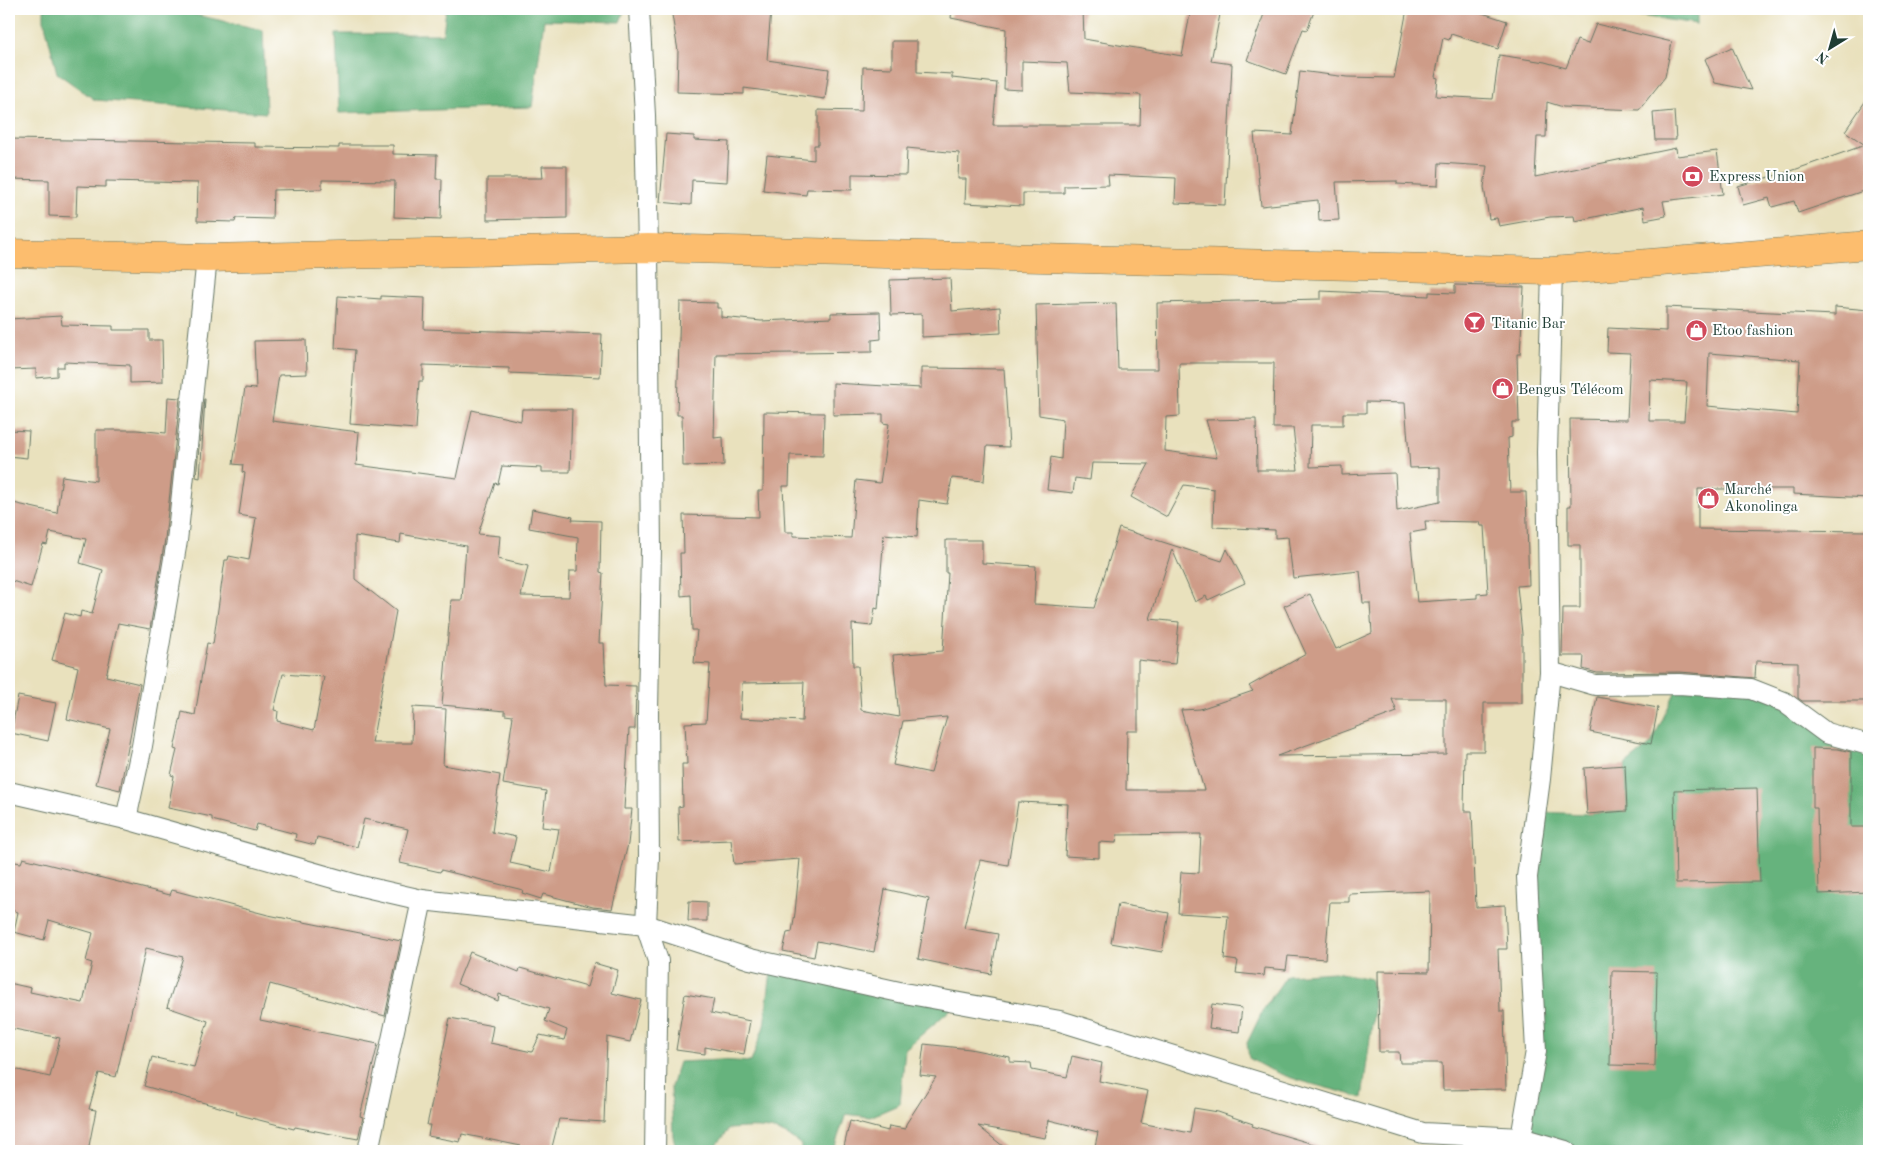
<svg xmlns="http://www.w3.org/2000/svg" width="1878" height="1160" viewBox="0 0 1878 1160" font-family="'Old Standard TT',serif">
  <rect width="100%" height="100%" fill="#fff"/>
  <filter id="ink" filterUnits="userSpaceOnUse"><feTurbulence type="fractalNoise" baseFrequency=".02" numOctaves="2"/><feDisplacementMap in="SourceGraphic" scale="10" xChannelSelector="R" yChannelSelector="G"/><feConvolveMatrix kernelMatrix="1 2 1 2 8 2 1 2 1" color-interpolation-filters="sRGB"/></filter>
  <filter id="wash" filterUnits="userSpaceOnUse"><feTurbulence type="fractalNoise" baseFrequency=".0096" numOctaves="4" result="noise"/><feDisplacementMap in="SourceGraphic" scale="20" xChannelSelector="R" yChannelSelector="G"/><feGaussianBlur stdDeviation="1.12" result="paint"/><feColorMatrix in="noise" values="0 0 0 0 0 0 0 0 0 0 0 0 0 0 0 0 0 1.4 0 .05"/><feComposite in="paint" operator="in"/></filter>
  <g filter="url(#wash)">
    <rect width="100%" height="100%" fill="#e9e1bd"/>
    <g fill="#66b37d" stroke="#427858">
      <polygon points="44,9 170,9 263,30 266,113 95,100 57,73 44,20"/>
      <polygon points="446,9 625,9 620,22 544,20 532,107 339,113 336,34 443,34"/>
      <polygon points="1621,9 1697,9 1697,24 1620,13"/>
      <polygon points="1679,684 1751,689 1869,745 1869,1151 1566,1151 1521,1138 1536,1051 1536,812 1587,814 1627,811 1625,765 1651,744"/>
      <path d="M 772,964 L 958,1003 L 905,1049 L 900,1104 L 870,1117 L 846,1114 L 833,1151 L 801,1151 L 801,1145 C 778,1125 758,1127 729,1129 L 711,1151 L 677,1151 L 673,1136 L 671,1087 L 679,1062 L 720,1060 L 751,1062 L 764,1026 Z"/>
      <path d="M 1335,972 L 1371,979 L 1374,1009 L 1362,1098 C 1323,1085 1284,1081 1249,1058 L 1247,1043 L 1263,1010 L 1287,975 Z"/>
    </g>
    <g id="blocks">
      <g fill="#ce9c88" fill-rule="evenodd">
        <polygon points="671,9 771,9 767,60 829,69 825,99 744,88 744,94 677,92 678,51"/>
        <polygon points="952,9 1083,9 1084,39 1182,56 1191,9 1221,9 1211,61 1232,64 1225,205 1175,203 1176,178 1108,175 1109,185 1064,186 1064,193 1023,193 1023,206 965,203 966,179 958,179 959,153 907,148 906,175 852,174 852,190 807,189 806,195 763,190 767,155 814,160 814,145 818,145 818,110 862,111 863,67 892,68 892,41 917,41 917,72 952,74 952,78 997,83 993,125 1140,125 1141,95 1070,92 1067,63 1022,61 1022,90 1004,89 1006,29 951,18"/>
        <polygon points="1255,9 1315,9 1307,30 1303,29 1286,74 1247,60 1264,14"/>
        <polygon points="1407,9 1470,9 1507,21 1498,49 1451,34 1449,40 1443,38 1435,77 1438,78 1436,96 1493,99 1499,55 1545,62 1566,68 1577,40 1588,44 1596,24 1672,42 1665,77 1639,110 1563,107 1547,102 1546,137 1537,137 1535,177 1676,148 1677,156 1717,151 1723,194 1663,201 1666,216 1645,220 1643,207 1575,221 1574,216 1550,217 1499,226 1497,218 1489,219 1484,187 1487,166 1439,163 1438,186 1397,184 1397,181 1336,182 1339,220 1319,221 1318,200 1261,206 1254,133 1292,135 1300,71 1347,77 1394,78"/>
        <polygon points="1732,47 1751,90 1715,83 1705,59"/>
        <polygon points="1869,96 1869,189 1798,213 1794,201 1772,207 1769,198 1743,205 1738,186 1791,171 1865,145 1845,131"/>
        <polygon points="1674,111 1676,140 1655,140 1653,113"/>
        <polygon points="666,134 694,136 694,140 729,142 727,182 692,180 691,205 660,202"/>
        <polygon points="9,139 255,143 255,147 339,148 339,145 393,145 393,154 437,155 436,179 442,179 441,219 394,217 395,181 322,180 322,189 273,190 272,219 236,218 235,222 197,221 198,183 106,181 106,187 77,186 76,217 49,216 49,180 9,179"/>
        <polygon points="542,166 567,166 567,218 487,220 487,178 543,178"/>
        <polygon points="950,278 952,311 1000,307 1001,333 922,337 922,314 891,315 890,280"/>
        <path d="M 1455,285 L 1524,287 L 1520,354 L 1517,354 L 1519,422 L 1512,422 L 1512,437 L 1508,438 L 1510,492 L 1526,492 L 1529,585 L 1517,586 L 1522,634 L 1522,703 L 1484,703 L 1484,751 L 1465,751 L 1464,811 L 1472,811 L 1476,907 L 1505,905 L 1507,949 L 1498,949 L 1500,1011 L 1504,1011 L 1506,1089 L 1443,1090 L 1442,1063 L 1400,1063 L 1399,1052 L 1379,1052 L 1378,971 L 1429,972 L 1430,891 L 1349,894 L 1349,902 L 1330,902 L 1325,959 L 1288,956 L 1286,970 L 1265,968 L 1264,976 L 1236,973 L 1238,961 L 1224,959 L 1228,916 L 1178,913 L 1181,872 L 1199,873 L 1201,834 L 1117,835 L 1116,843 L 1099,842 L 1099,858 L 1065,856 L 1068,804 L 1018,802 L 1008,865 L 980,860 L 964,928 L 998,934 L 991,974 L 918,959 L 929,899 L 885,889 L 874,952 L 817,941 L 814,957 L 783,951 L 787,933 L 792,932 L 795,913 L 800,859 L 734,864 L 731,840 L 679,842 L 678,807 L 683,806 L 682,764 L 687,764 L 685,723 L 706,722 L 710,664 L 694,663 L 697,630 L 692,630 L 691,595 L 681,596 L 680,553 L 684,553 L 683,515 L 759,517 L 758,491 L 763,491 L 764,412 L 824,413 L 823,456 L 790,455 L 789,486 L 783,486 L 785,532 L 793,532 L 793,536 L 851,538 L 856,480 L 880,483 L 889,424 L 883,423 L 883,414 L 833,415 L 833,383 L 921,388 L 921,368 L 1004,369 L 1009,447 L 987,446 L 984,481 L 952,478 L 947,504 L 919,500 L 917,537 L 884,534 L 878,609 L 875,608 L 872,626 L 852,624 L 853,666 L 858,666 L 861,710 L 899,717 L 893,655 L 943,651 L 948,573 L 946,573 L 946,540 L 982,540 L 982,563 L 1036,566 L 1034,604 L 1094,608 L 1119,528 L 1222,561 L 1227,549 L 1245,583 L 1208,600 L 1206,596 L 1195,602 L 1172,549 L 1150,619 L 1179,622 L 1175,664 L 1138,660 L 1138,731 L 1127,731 L 1126,790 L 1204,790 L 1181,710 L 1200,709 L 1253,691 L 1249,686 L 1306,654 L 1284,606 L 1310,594 L 1336,649 L 1372,633 L 1370,603 L 1363,603 L 1360,571 L 1293,578 L 1288,537 L 1275,538 L 1275,530 L 1213,527 L 1214,489 L 1184,485 L 1167,517 L 1131,497 L 1149,464 L 1092,463 L 1090,480 L 1075,478 L 1073,493 L 1047,490 L 1051,457 L 1061,459 L 1063,419 L 1039,415 L 1036,305 L 1116,303 L 1118,369 L 1158,369 L 1157,303 L 1321,299 L 1321,291 L 1429,296 L 1429,292 L 1455,293 ZM 1179,363 L 1274,363 L 1273,428 L 1293,428 L 1298,470 L 1257,470 L 1256,419 L 1206,420 L 1217,458 L 1165,451 L 1166,417 L 1180,416 ZM 1366,402 L 1405,403 L 1410,468 L 1440,467 L 1440,502 L 1397,511 L 1395,473 L 1342,475 L 1342,466 L 1310,467 L 1311,425 L 1343,425 L 1343,413 L 1366,413 ZM 1425,521 L 1480,522 L 1481,526 L 1484,526 L 1488,593 L 1477,594 L 1477,598 L 1417,602 L 1410,533 L 1426,530 ZM 804,682 L 802,721 L 740,718 L 742,683 ZM 1392,699 L 1446,699 L 1446,754 L 1277,756 L 1397,712 ZM 947,717 L 931,773 L 893,765 L 903,721 Z"/>
        <polygon points="338,296 381,299 381,296 425,298 424,329 602,334 600,377 509,373 509,368 423,365 423,381 419,381 416,429 350,424 355,350 335,348"/>
        <polygon points="680,302 717,303 717,308 721,308 721,317 761,321 831,318 831,313 880,312 881,339 872,340 872,352 716,354 714,438 723,437 724,465 683,466 682,415 677,415"/>
        <path d="M 1666,307 L 1835,315 L 1835,307 L 1869,310 L 1869,498 L 1793,494 L 1793,489 L 1698,489 L 1698,529 L 1869,531 L 1869,701 L 1802,701 L 1798,698 L 1798,662 L 1756,661 L 1755,678 L 1680,672 L 1597,673 L 1583,669 L 1584,656 L 1562,656 L 1563,608 L 1580,608 L 1580,545 L 1568,545 L 1568,506 L 1571,506 L 1570,419 L 1627,420 L 1630,353 L 1607,352 L 1608,328 L 1666,331 ZM 1709,353 L 1800,360 L 1797,414 L 1707,406 ZM 1650,380 L 1687,382 L 1684,421 L 1649,421 Z"/>
        <polygon points="61,316 62,325 113,326 113,330 149,330 149,340 162,340 163,382 130,383 130,365 64,362 64,367 57,367 57,376 36,378 36,369 9,370 9,319"/>
        <path d="M 306,340 L 307,374 L 279,375 L 272,421 L 359,432 L 356,465 L 457,478 L 472,410 L 521,421 L 522,409 L 572,409 L 570,472 L 542,472 L 542,468 L 502,466 L 498,484 L 495,483 L 478,534 L 500,536 L 498,559 L 528,566 L 521,596 L 569,597 L 570,571 L 577,571 L 578,537 L 529,528 L 532,509 L 573,517 L 572,520 L 601,521 L 600,572 L 603,573 L 599,643 L 604,643 L 606,685 L 636,686 L 635,729 L 629,729 L 624,809 L 632,809 L 628,844 L 612,909 L 593,907 L 543,894 L 541,899 L 522,893 L 523,890 L 441,870 L 440,872 L 400,863 L 408,829 L 364,819 L 357,847 L 317,837 L 315,845 L 295,840 L 296,834 L 257,824 L 255,831 L 212,820 L 212,817 L 168,808 L 174,776 L 171,775 L 177,750 L 174,749 L 182,712 L 195,715 L 207,643 L 213,644 L 225,560 L 228,560 L 229,556 L 249,560 L 256,518 L 239,515 L 245,473 L 242,472 L 243,465 L 233,464 L 245,388 L 256,389 L 254,341 ZM 401,534 L 466,546 L 462,600 L 451,600 L 442,705 L 505,711 L 505,715 L 513,716 L 503,784 L 546,791 L 542,827 L 559,829 L 551,872 L 510,863 L 516,837 L 492,832 L 500,775 L 443,765 L 446,709 L 413,707 L 412,743 L 372,743 L 396,611 L 355,579 L 355,536 L 400,543 ZM 283,674 L 324,677 L 314,730 L 277,721 L 278,711 L 274,710 Z"/>
        <polygon points="168,397 180,398 165,539 150,629 118,623 106,676 140,684 120,790 96,784 110,729 67,719 78,667 52,660 65,613 80,617 81,611 92,614 103,570 80,563 86,539 50,532 47,545 43,544 31,587 9,580 9,502 57,513 62,476 96,481 96,430 137,430 166,433"/>
        <polygon points="204,399 205,399 200,478 196,477"/>
        <polygon points="9,430 29,431 27,458 9,456"/>
        <polygon points="18,696 56,703 48,741 11,733"/>
        <polygon points="1597,697 1658,708 1651,744 1590,732"/>
        <polygon points="1813,748 1838,749 1851,752 1851,827 1869,827 1869,892 1819,894 1817,808 1813,808"/>
        <polygon points="1625,765 1627,811 1587,814 1584,768"/>
        <polygon points="1757,788 1760,882 1676,883 1674,790"/>
        <polygon points="23,858 170,895 172,890 268,915 401,941 385,1016 270,984 260,1020 378,1044 360,1116 363,1117 358,1139 295,1127 294,1129 236,1114 237,1112 144,1086 152,1057 194,1067 208,1021 167,1007 183,957 146,948 116,1077 99,1073 89,1109 96,1110 88,1151 9,1151 9,1068 50,1077 60,1038 9,1028 9,983 31,988 30,992 83,1003 92,963 86,961 93,933 49,920 44,940 14,932 18,912 9,910 9,861 21,863"/>
        <polygon points="689,901 707,902 707,921 688,921"/>
        <polygon points="1118,904 1169,913 1162,952 1111,943"/>
        <polygon points="470,952 519,972 520,968 587,987 594,963 618,970 612,993 641,1000 630,1042 607,1037 604,1122 559,1119 551,1151 520,1151 521,1146 462,1134 460,1142 428,1136 430,1125 427,1125 450,1018 493,1026 490,1043 532,1052 540,1035 564,1040 567,1030 545,1021 549,1009 499,994 498,1001 457,984"/>
        <polygon points="1612,971 1657,972 1655,1066 1610,1065"/>
        <polygon points="685,994 714,999 711,1013 750,1021 744,1054 705,1047 705,1054 676,1050"/>
        <polygon points="1212,1004 1242,1008 1239,1032 1209,1028"/>
        <polygon points="924,1044 970,1049 1010,1057 1010,1062 1031,1063 1032,1070 1067,1077 1072,1056 1102,1063 1099,1081 1148,1091 1141,1123 1190,1133 1194,1108 1218,1112 1253,1124 1252,1126 1320,1146 1320,1151 1094,1151 1098,1132 1049,1120 1045,1138 978,1126 1009,1151 843,1151 850,1121 888,1131 889,1126 905,1129 906,1124 936,1077 920,1075"/>
      </g>
    </g>
  </g>
  <g filter="url(#ink)">
    <use href="#blocks" fill-opacity="0" stroke="#667664" stroke-width="1"/>
    <g fill="none" stroke-linecap="round" stroke-linejoin="round">
      <defs>
        <g id="minor">
          <polyline points="639,9 645,115 648,248 651,549 648,711 649,857 646,925 658,961 655,1151"/>
          <polyline points="1550,672 1595,685 1679,684 1751,689 1784,702 1826,733 1869,745"/>
          <polyline points="9,792 126,819 361,886 422,900 646,925 750,959 904,993 1060,1021 1423,1133 1521,1138 1566,1151"/>
          <polyline points="126,819 142,746 177,541 207,258"/>
          <polyline points="1526,1150 1521,1138 1536,1051 1527,877 1540,779 1550,672 1547,452 1552,271"/>
          <polyline points="368,1151 422,900"/>
        </g>
        <polyline id="primary" points="9,253 207,258 648,248 1552,271 1869,245"/>
      </defs>
      <use href="#minor" stroke="#667664" stroke-width="22"/>
      <use href="#primary" stroke="#667664" stroke-width="29"/>
      <use href="#minor" stroke="#fff" stroke-width="20"/>
      <use href="#primary" stroke="#fcbd6e" stroke-width="28"/>
    </g>
  </g>
  <defs>
    <symbol id="bank-disc" viewBox="-11 -11 22 22"><circle r="9.5" fill="#d1495b" stroke="#fff"/><path d="M-6-4H6V4H-6ZM0-2.3a2.3 2.3 0 1 0 0 4.6a2.3 2.3 0 1 0 0-4.6Z" fill="#fff"/></symbol>
    <symbol id="bar-disc" viewBox="-11 -11 22 22"><circle r="9.5" fill="#d1495b" stroke="#fff"/><path d="M-6-5H6L.8 .8V4.5H3.5V6h-7V4.5H-.8V.8Z" fill="#fff"/></symbol>
    <symbol id="shop-disc" viewBox="-11 -11 22 22"><circle r="9.5" fill="#d1495b" stroke="#fff"/><path d="M-5-2.5h2.3a2.7 3.5 0 0 1 5.4 0H5L5.5 6h-11ZM-1.5-2.5h3a1.5 2.3 0 0 0-3 0Z" fill="#fff"/></symbol>
  </defs>
  <g fill-rule="evenodd">
    <use href="#bank-disc" x="1680" y="164" width="25" height="25"/>
    <use href="#bar-disc" x="1462" y="310" width="25" height="25"/>
    <use href="#shop-disc" x="1684" y="318" width="25" height="25"/>
    <use href="#shop-disc" x="1490" y="376" width="25" height="25"/>
    <use href="#shop-disc" x="1696" y="486" width="25" height="25"/>
  </g>
  <g text-anchor="middle" stroke-width="4" stroke-linejoin="round" paint-order="stroke">
    <g font-size="15" fill="#1f3d34" stroke="#fff" text-anchor="start">
      <text x="1709" y="181">Express Union</text>
      <text x="1491" y="328">Titanic Bar</text>
      <text x="1712" y="335">Etoo fashion</text>
      <text x="1518" y="394">Bengus Télécom</text>
      <text x="1724" y="494">Marché<tspan x="1724" dy="17">Akonolinga</tspan></text>
    </g>
  </g>
  <rect width="1878" height="1160" fill="none" stroke="#fff" stroke-width="30"/>
  <g transform="translate(1830 48) rotate(217)" stroke="#ffffff" stroke-width="4" paint-order="stroke">
  <path d="M0-4L9 19L0 12L-9 19Z" fill="#1f3d34"/>
  <text y="-8" font-size="14" font-weight="bold" text-anchor="middle" fill="#1f3d34">N</text>
  </g>
</svg>
